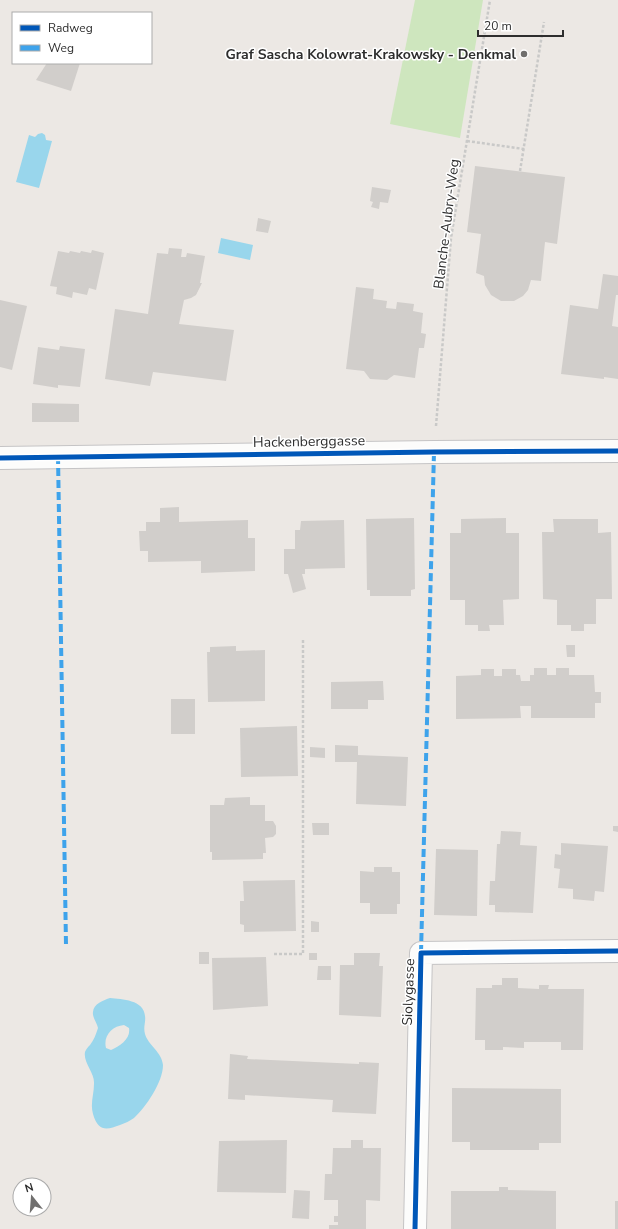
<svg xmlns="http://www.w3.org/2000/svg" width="618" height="1229" viewBox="0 0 618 1229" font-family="'Nunito Sans',sans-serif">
  <rect width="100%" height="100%" fill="#ece8e4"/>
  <polygon fill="#cee6be" points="415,0 483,0 460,138 390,124"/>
  <g fill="#99d6ec" fill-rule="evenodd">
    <polygon points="42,133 45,135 46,140 52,141 39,188 16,182 29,135 35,137 38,134"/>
    <polygon points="221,238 253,245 250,260 218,253"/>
    <path d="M 110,998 C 122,999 144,1000 145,1016 C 146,1022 143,1027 145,1034 C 148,1045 162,1052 163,1065 C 163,1082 146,1107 134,1118 C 130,1121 125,1123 120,1125 C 107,1130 98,1132 93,1114 C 90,1104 94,1094 94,1084 C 95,1073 83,1063 85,1052 C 86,1049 88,1047 90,1045 C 94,1040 96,1034 98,1028 C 97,1023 92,1017 93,1012 C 93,1004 104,1000 110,998 ZM 124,1025 L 129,1028 C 131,1039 120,1046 111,1050 L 106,1048 C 103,1036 112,1026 124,1025 Z"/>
  </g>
  <g fill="#d1cecb">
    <polygon points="47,63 80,63 71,91 36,80"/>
    <polygon points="475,166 565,177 557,244 545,242 541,281 531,280 528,290 523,296 514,301 501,301 491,295 485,285 484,276 476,273 481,234 467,232"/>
    <polygon points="372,187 391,190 388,203 380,202 379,209 371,207 373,202 370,201"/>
    <polygon points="258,218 271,221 268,233 256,231"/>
    <polygon points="169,248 182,249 181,257 186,257 187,253 205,256 200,283 202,283 196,295 191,298 184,300 179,324 234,330 226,381 153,372 150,386 105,379 115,309 148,314 157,253 168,254"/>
    <polygon points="92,250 104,253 96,290 89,288 87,295 73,292 72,298 56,294 57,287 50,286 58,251 69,253 70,251 80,253 81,251 91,253"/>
    <polygon points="603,274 618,276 618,295 616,295 612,326 618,327 618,379 604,377 604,379 561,374 570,305 598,309"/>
    <polygon points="356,287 374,289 373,299 387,301 386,308 396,309 397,302 414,304 413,311 423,313 421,333 426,334 424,348 419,348 415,378 394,375 387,380 370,379 364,371 346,369"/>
    <polygon points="0,300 27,306 12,370 0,367"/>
    <polygon points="60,346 85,349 80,387 58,385 58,388 33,384 38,347 59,350"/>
    <polygon points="32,403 79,404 79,422 32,422"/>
    <polygon points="179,507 179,522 248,520 248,538 255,538 255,571 201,573 201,561 148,562 148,551 140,551 139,531 146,531 146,522 160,522 160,508"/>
    <polygon points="414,518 415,589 411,590 411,596 370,596 370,590 367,590 366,519"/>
    <polygon points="506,518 506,533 519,533 519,599 503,600 504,625 489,625 490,631 478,631 478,625 465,625 465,600 450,600 450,533 461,533 461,519"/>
    <polygon points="553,519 598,519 598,533 611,532 612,599 596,599 596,624 584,624 584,631 571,631 571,625 557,625 557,600 543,599 542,532 554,532"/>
    <polygon points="344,520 345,568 305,569 305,574 302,574 306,589 293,593 288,574 284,574 284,549 295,549 295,530 300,530 301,521"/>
    <polygon points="566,645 575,645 575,657 567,657"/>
    <polygon points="236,646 236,651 265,650 265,701 208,702 207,652 210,652 210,647"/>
    <polygon points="534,668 547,668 547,675 556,675 556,668 569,668 569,675 594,675 595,692 601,692 601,703 595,703 595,718 531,718 531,706 520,706 521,718 456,719 456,676 481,675 481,669 494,669 494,676 502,676 502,669 516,669 516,675 520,675 521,681 530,681 530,675 534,675"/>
    <polygon points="383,681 384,700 368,700 368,709 331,709 331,682"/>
    <rect x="171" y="699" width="24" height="35"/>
    <polygon points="297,726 298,776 241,777 240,728"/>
    <polygon points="335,745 358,746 358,755 408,757 406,806 356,804 357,762 335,762"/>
    <polygon points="310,747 325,748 325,758 310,757"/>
    <polygon points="250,797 250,805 265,805 265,821 273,821 276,826 276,834 273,837 265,838 266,853 263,853 263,859 212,860 212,852 210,852 210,805 224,805 225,798"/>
    <polygon points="312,823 329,823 329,835 313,835"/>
    <polygon points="613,826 618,826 618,832 613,831"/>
    <polygon points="501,831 521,832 520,845 537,846 533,913 495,912 495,905 489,905 490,881 495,881 497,844 500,844"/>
    <polygon points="561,843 608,846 604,892 595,891 594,901 573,899 573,889 558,888 560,869 554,868 555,854 561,855"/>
    <polygon points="436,849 478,850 477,916 434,915"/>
    <polygon points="374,867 392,867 392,872 400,872 400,904 397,904 397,914 370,914 370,903 360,903 360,871 374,872"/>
    <polygon points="295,880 296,931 244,932 244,925 240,924 240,901 244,901 243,881"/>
    <polygon points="311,921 319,922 319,932 311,932"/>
    <rect x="199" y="952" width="10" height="12"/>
    <rect x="309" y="953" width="8" height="7"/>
    <polygon points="354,953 380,953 379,966 383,966 381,1017 339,1015 340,965 354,965"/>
    <polygon points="266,957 268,1006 213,1010 212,958"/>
    <polygon points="318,966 331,966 331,980 317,980"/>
    <polygon points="502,978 518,978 518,988 539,989 539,985 549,985 548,989 584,989 583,1050 561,1050 561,1042 524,1042 524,1048 503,1047 503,1050 485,1050 485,1040 475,1040 476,988 492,988 492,985 502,985"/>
    <polygon points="230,1054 248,1056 247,1059 359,1064 359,1062 379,1063 376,1114 332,1112 333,1100 245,1095 245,1100 228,1099"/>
    <polygon points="452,1088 561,1089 561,1143 539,1143 539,1150 470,1150 470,1142 452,1142"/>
    <polygon points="287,1140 286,1193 217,1192 219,1141"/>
    <polygon points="351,1140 363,1140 363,1148 381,1148 380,1201 366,1200 366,1229 329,1229 329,1225 338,1225 338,1222 334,1222 334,1216 338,1216 338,1200 324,1200 325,1174 332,1174 333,1148 351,1148"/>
    <polygon points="499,1187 508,1187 508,1190 556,1191 556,1229 451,1229 451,1191 499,1191"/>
    <polygon points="294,1190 310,1191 309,1219 292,1218"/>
    <rect x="615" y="1201" width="3" height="28"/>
  </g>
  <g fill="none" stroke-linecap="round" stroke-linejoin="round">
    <defs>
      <g id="minor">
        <polyline points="0,458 434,452 618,451"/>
        <polyline points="415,1229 421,953 618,951"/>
      </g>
    </defs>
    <use href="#minor" stroke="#c5c4c5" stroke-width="24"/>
    <g stroke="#c9c9c8" stroke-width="2.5" stroke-dasharray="3 2" stroke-linecap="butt">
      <polyline points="467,141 524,149"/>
      <polyline points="520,171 544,22"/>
      <polyline points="436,426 451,238 490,0"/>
      <polyline points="274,954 303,954 303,640"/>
    </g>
    <use href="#minor" stroke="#fcfcfb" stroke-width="22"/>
    <g stroke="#3ea3eb" stroke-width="4" stroke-dasharray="8 4" stroke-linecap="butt">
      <polyline points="58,456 66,945"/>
      <polyline points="421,953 434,452"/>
    </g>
    <defs>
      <g id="cycleway">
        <polyline points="0,458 434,452 618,451"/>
        <polyline points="415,1229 421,953 618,951"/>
      </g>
    </defs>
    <use href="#cycleway" stroke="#fff" stroke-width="8"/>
    <use href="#cycleway" stroke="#0057b8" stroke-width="5"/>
  </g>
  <circle fill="#706f6e" stroke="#fff" stroke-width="1.5" cx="524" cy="54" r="4"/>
  <g text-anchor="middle" stroke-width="3" stroke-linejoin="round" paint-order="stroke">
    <g font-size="14" font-weight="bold" fill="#2e2e2e" stroke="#fff" text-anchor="end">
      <text x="516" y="59">Graf Sascha Kolowrat-Krakowsky - Denkmal</text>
    </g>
    <g font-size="14" fill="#2e2e2e" stroke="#fff">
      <text transform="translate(446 224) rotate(-83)" y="5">Blanche-Aubry-Weg</text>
      <text transform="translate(309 441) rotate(-1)" y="5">Hackenberggasse</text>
      <text transform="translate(408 992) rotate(-88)" y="5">Siolygasse</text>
    </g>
  </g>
  <rect x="12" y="12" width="140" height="52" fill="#ffffff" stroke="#ababab"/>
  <rect x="20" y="25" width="20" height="6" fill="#0057b8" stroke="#ababab"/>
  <text x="48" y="32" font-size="12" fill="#2e2e2e">Radweg</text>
  <rect x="20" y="45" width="20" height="6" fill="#3ea3eb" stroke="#ababab"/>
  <text x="48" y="52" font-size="12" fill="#2e2e2e">Weg</text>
  <g transform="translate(32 1197) rotate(343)"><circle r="19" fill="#ffffff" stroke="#ababab"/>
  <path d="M0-3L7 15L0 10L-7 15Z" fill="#706f6e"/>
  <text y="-6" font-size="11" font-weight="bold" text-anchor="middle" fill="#2e2e2e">N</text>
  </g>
  <path d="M478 30v6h85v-6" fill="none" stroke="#2e2e2e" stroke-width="2"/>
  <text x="484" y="30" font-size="12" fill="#2e2e2e" stroke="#ffffff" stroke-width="3" paint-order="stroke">20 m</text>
</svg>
